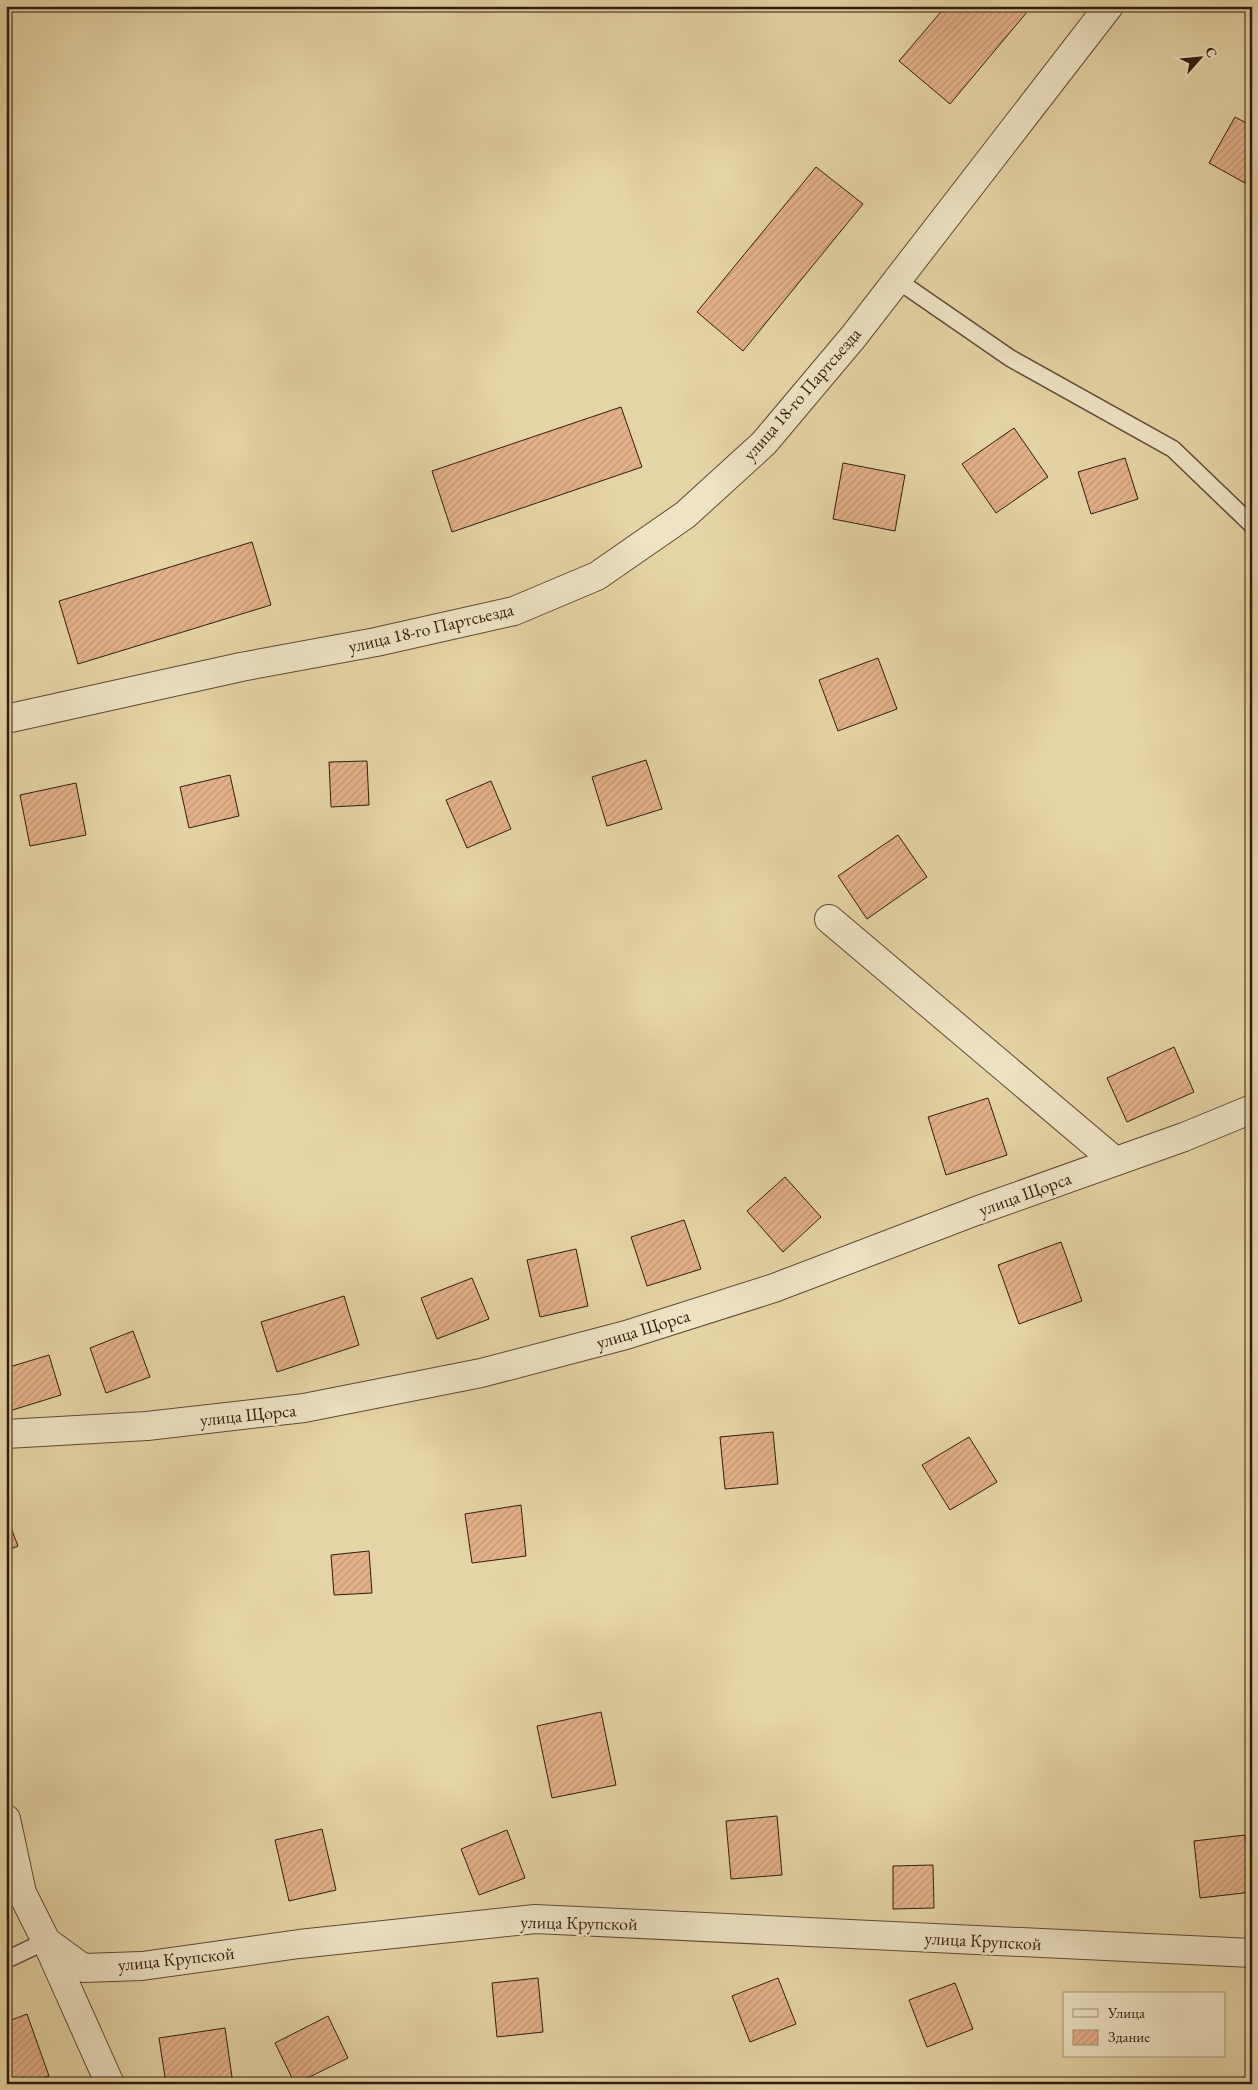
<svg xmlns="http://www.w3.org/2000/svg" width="1258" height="2090" viewBox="0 0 1258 2090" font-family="'EB Garamond',serif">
  <defs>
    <pattern id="building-hatch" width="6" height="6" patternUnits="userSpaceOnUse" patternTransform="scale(1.25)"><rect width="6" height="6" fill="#e3b189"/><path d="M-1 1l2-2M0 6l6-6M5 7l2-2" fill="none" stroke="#c39875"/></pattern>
  </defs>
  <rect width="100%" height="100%" fill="#e5d4a5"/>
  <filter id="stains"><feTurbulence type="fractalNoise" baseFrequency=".004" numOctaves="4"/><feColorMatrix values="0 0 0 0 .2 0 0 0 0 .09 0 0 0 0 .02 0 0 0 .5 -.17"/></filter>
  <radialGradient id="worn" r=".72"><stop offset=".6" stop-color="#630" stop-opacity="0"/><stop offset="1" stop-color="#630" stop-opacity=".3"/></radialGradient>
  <g fill="url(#building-hatch)" stroke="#311b0e">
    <polygon points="946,6 1032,6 950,104 899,61"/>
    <polygon points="1235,117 1252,126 1252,172 1245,183 1209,163"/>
    <polygon points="816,167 863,204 743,351 697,312"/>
    <polygon points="621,407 642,467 452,532 432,471"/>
    <polygon points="1014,428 1048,477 996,513 962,464"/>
    <polygon points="1125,458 1138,499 1091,514 1078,472"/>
    <polygon points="843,463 905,475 895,531 833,519"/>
    <polygon points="252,542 271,605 78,664 59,601"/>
    <polygon points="878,658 897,709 838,731 819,680"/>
    <polygon points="646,760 662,809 607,826 592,777"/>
    <polygon points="367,761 369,805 331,807 329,762"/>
    <polygon points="230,775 239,816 189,828 180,787"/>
    <polygon points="491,781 511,829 467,848 446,800"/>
    <polygon points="76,783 86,835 30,846 20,795"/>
    <polygon points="898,835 927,877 867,919 838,876"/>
    <polygon points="1174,1047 1194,1092 1127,1122 1107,1078"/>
    <polygon points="988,1098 1007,1155 946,1175 928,1117"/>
    <polygon points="785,1177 821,1217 783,1252 747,1211"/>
    <polygon points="684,1220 701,1269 647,1286 631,1237"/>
    <polygon points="1061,1242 1082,1301 1019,1324 998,1265"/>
    <polygon points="576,1249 588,1306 540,1317 527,1260"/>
    <polygon points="472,1278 489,1319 437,1339 421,1298"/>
    <polygon points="344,1296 359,1345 277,1372 261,1322"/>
    <polygon points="133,1331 150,1377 106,1393 90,1348"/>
    <polygon points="49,1355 61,1395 6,1412 6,1368"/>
    <polygon points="773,1432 778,1484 725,1489 720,1437"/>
    <polygon points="969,1437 997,1482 950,1510 922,1465"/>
    <polygon points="521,1505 526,1556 472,1563 465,1514"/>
    <polygon points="6,1515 18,1546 6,1551"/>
    <polygon points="369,1551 372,1593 334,1595 331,1555"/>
    <polygon points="601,1712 616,1785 552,1798 537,1726"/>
    <polygon points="777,1816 782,1875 731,1879 726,1821"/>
    <polygon points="322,1829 336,1890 289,1901 275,1840"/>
    <polygon points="507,1830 525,1878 479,1895 461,1849"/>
    <polygon points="1245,1835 1252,1892 1200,1898 1194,1841"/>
    <polygon points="933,1865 934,1908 893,1909 893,1866"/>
    <polygon points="538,1978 543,2032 497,2037 492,1983"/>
    <polygon points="778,1978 796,2024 750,2042 732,1996"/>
    <polygon points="955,1983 973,2029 927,2047 909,2000"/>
    <polygon points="27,2014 49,2076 27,2084 6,2084 6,2022"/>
    <polygon points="328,2016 348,2058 295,2084 275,2043"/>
    <polygon points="225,2028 233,2084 166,2084 159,2038"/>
  </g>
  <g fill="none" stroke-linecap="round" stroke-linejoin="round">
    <defs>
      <g id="service">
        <polyline points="897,280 1010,358 1173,449 1252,525"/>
        <polyline points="6,1960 46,1941"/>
      </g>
      <g id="minor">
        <polyline points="6,719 241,667 376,642 514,611 597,576 685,515 764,443 854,336 1109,6"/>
        <polyline points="829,919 1115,1161"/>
        <polyline points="6,1434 147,1426 304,1408 481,1373 626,1335 774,1288 976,1211 1184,1137 1252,1109"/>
        <polyline points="6,1819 22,1893 46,1941 83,1968 142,1966 299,1944 535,1919 1252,1953"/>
        <polyline points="47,1943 110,2084"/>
      </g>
    </defs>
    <use href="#service" stroke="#5e4934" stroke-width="19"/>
    <use href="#minor" stroke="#5e4934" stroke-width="30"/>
    <use href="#service" stroke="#eee3c4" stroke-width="16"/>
    <use href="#minor" stroke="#eee3c4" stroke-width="28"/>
  </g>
  <g text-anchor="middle" stroke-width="5" stroke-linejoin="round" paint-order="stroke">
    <g font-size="18" fill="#311b0e" stroke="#eee3c4">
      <text transform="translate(802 394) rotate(-49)" y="6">улица 18-го Партсьезда</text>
      <text transform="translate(431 628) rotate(-13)" y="6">улица 18-го Партсьезда</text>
      <text transform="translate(1025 1194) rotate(-20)" y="6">улица Щорса</text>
      <text transform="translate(643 1329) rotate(-17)" y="6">улица Щорса</text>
      <text transform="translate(248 1415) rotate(-6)" y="6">улица Щорса</text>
      <text transform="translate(579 1923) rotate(1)" y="6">улица Крупской</text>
      <text transform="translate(983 1941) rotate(3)" y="6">улица Крупской</text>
      <text transform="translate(176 1959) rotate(-6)" y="6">улица Крупской</text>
    </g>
  </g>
  <rect width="1258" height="2090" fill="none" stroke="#e5d4a5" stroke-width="25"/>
  <rect x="8" y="8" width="1243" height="2075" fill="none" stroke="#311b0e" stroke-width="2.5"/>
  <rect x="12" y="12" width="1233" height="2065" fill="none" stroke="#311b0e"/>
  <rect x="1063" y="1992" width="162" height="65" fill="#eee3c4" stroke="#a2937b"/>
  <rect x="1073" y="2009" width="25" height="8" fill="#eee3c4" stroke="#a2937b"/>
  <text x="1108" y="2018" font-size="15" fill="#311b0e">Улица</text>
  <rect x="1073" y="2030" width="25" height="15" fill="url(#building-hatch)" stroke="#a2937b"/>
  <text x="1108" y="2042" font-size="15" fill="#311b0e">Здание</text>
  <g transform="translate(1200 58) rotate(63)" stroke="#eee3c4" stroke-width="4" paint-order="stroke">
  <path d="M0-4L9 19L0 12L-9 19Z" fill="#311b0e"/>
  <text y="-8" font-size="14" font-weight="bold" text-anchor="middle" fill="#311b0e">С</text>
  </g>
  <rect width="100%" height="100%" filter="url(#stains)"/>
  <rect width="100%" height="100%" fill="url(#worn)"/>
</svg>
